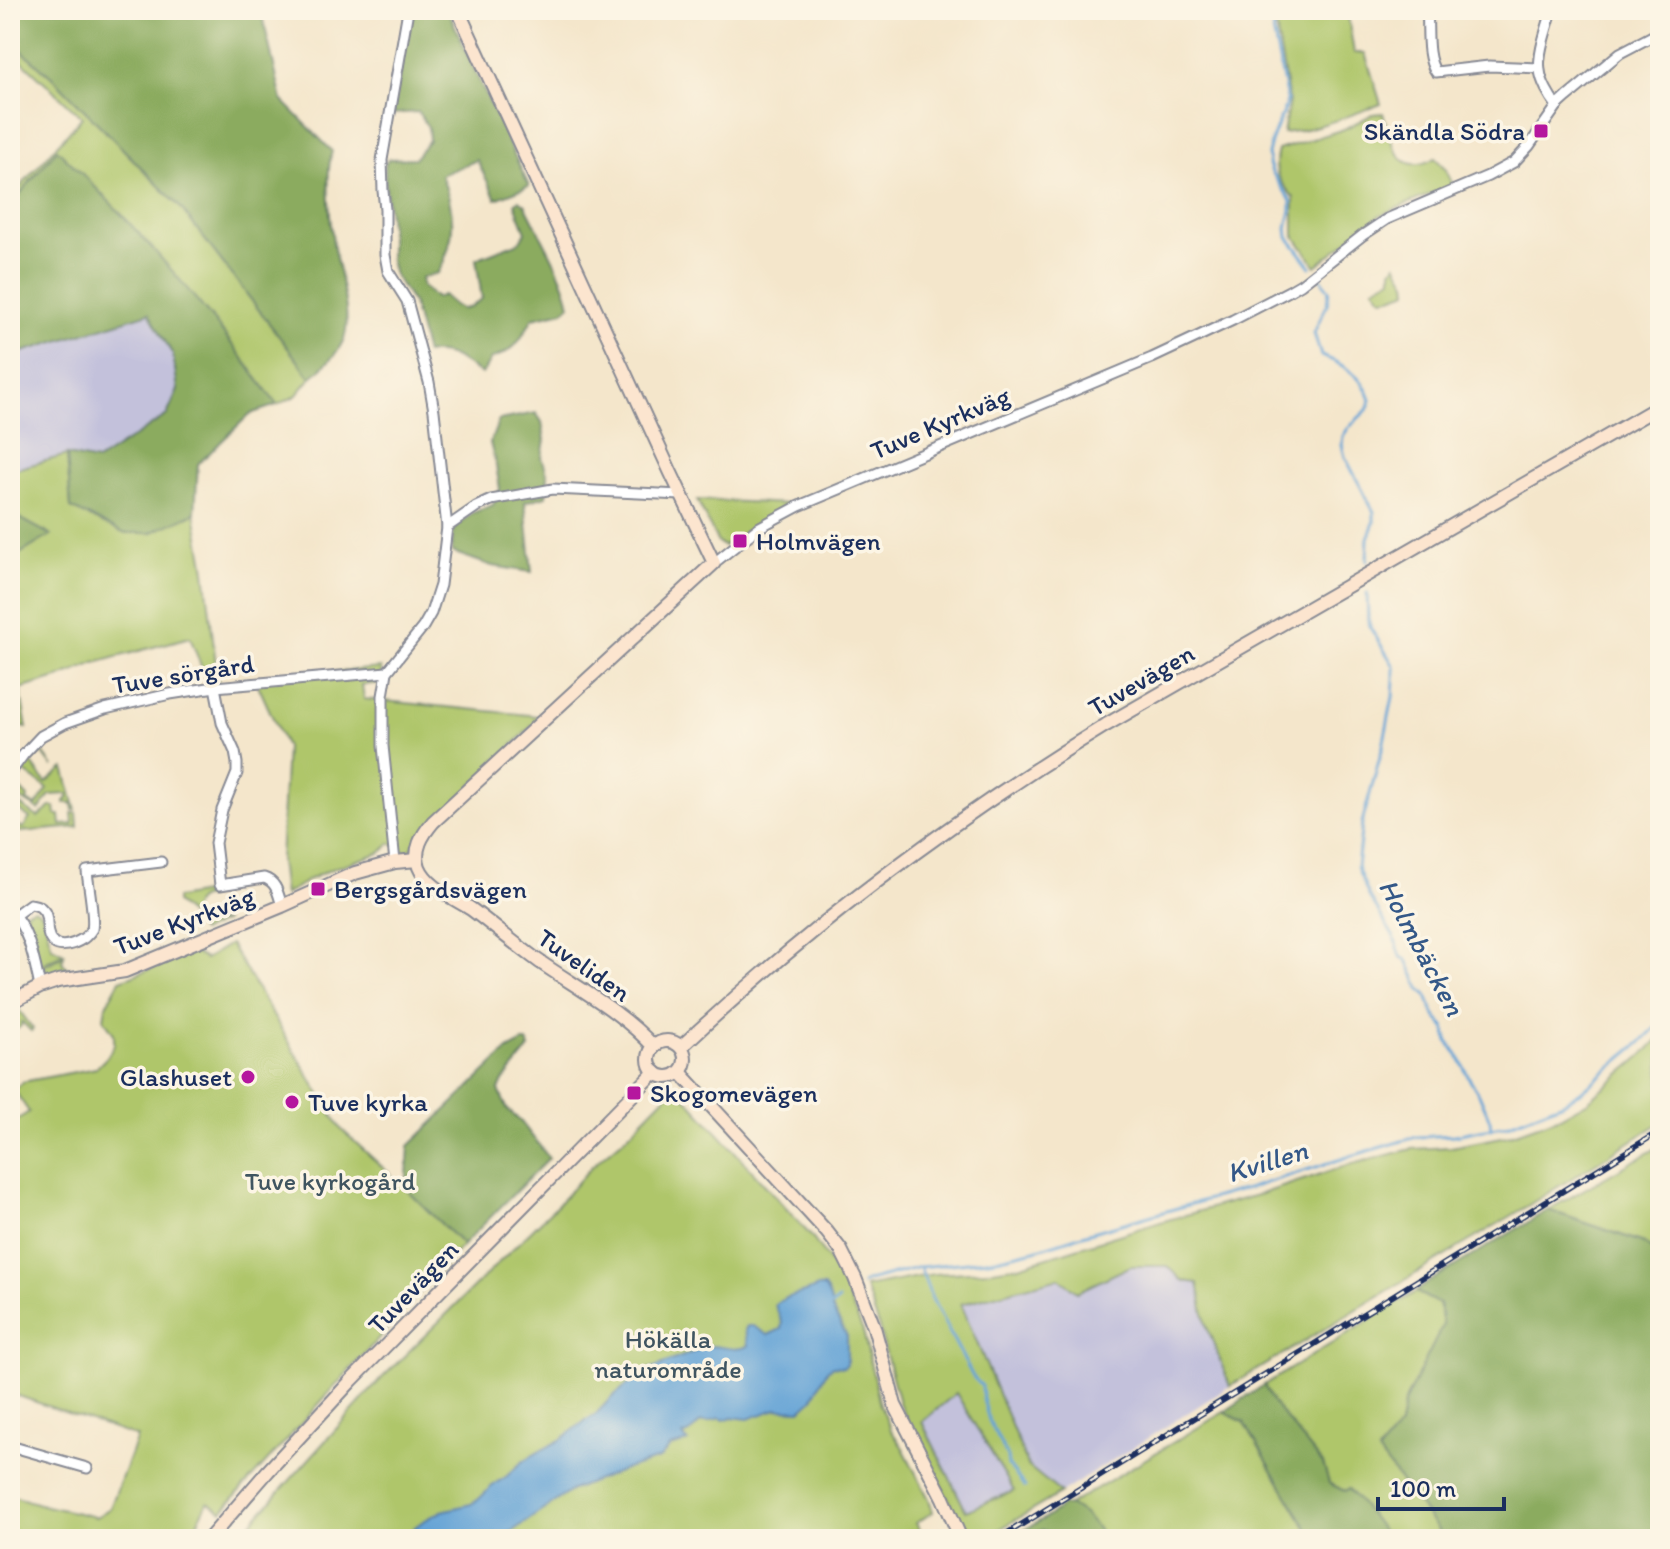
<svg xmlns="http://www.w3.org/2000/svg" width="1670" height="1549" viewBox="0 0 1670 1549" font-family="Itim,sans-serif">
  <rect width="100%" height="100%" fill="#fcf5e5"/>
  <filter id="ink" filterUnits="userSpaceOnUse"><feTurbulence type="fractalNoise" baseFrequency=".0125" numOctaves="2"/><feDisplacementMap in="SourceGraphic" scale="16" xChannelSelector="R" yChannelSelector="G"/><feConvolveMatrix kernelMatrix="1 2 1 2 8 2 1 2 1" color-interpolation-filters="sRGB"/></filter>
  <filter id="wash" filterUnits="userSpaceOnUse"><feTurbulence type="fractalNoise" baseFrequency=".006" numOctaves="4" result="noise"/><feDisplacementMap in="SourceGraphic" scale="32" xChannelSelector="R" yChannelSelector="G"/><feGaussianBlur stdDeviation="1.8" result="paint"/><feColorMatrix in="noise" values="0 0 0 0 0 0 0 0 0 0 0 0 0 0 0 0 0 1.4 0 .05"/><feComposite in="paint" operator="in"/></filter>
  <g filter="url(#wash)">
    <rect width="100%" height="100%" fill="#f4e6cb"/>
    <g fill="#c3c1db">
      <polygon points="149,312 173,355 178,390 168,415 97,461 67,455 16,469 10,468 10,356"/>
      <polygon points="1131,1266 1168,1266 1183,1281 1198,1283 1206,1324 1230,1386 1061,1493 1028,1466 960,1304 1059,1278 1077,1292"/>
      <polygon points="956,1392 1014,1491 966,1512 922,1422"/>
    </g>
    <g fill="#afc66b" stroke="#657a64" stroke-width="2" fill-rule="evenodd">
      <path d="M 1273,10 L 1347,10 L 1354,53 L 1365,53 L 1381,104 C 1348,116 1317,129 1283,133 L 1289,101 Z"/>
      <polygon points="10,40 56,81 180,207 311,378 296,396 277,405 213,319 57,150 10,206 10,198 82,117 10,50"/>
      <path d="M 1383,113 C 1392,143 1398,179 1435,158 L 1445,168 L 1453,185 L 1380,215 L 1316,266 L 1294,235 L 1294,198 C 1280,182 1272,172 1278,150 L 1344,129 L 1373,114 Z"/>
      <polygon points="1396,264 1407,282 1408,291 1391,297 1382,298 1374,288 1392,278 1392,270"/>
      <polygon points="67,455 71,508 150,533 195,513 205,571 218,682 208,684 190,637 95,663 61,677 20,689 27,728 10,725 10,558 28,549 50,535 10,513 10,468 16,469"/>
      <polygon points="697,500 792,504 756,524 724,546 718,543"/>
      <polygon points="381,668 382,683 362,685 364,699 529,715 536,716 540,718 414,844 410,852 404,851 390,843 384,850 379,853 334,868 310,879 284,895 280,861 286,747 258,685 258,678"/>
      <polygon points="39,746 53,767 42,752 30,761 46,783 64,768 76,810 73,810 72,803 65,803 65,800 68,799 68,794 50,795 39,810 10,792 11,780 28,797 27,801 36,806 48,789 22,770 24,768 21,766"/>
      <polygon points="10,798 38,817 51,807 55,807 56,815 60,815 61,825 73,824 72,813 77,813 78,827 20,832 11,831 11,822 23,828 30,818 10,804"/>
      <path d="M 215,891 L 214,895 C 198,897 187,903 197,920 L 215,918 L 218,922 L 226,921 L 201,932 L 190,915 L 176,903 L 176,898 Z"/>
      <polygon points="34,908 42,913 52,947 64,953 41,965 32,937 23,920 26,911"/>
      <polygon points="230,944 341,1129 406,1189 463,1245 222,1511 208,1502 189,1539 10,1539 10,1495 46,1506 96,1517 110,1508 137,1437 10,1393 10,1124 29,1112 14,1090 22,1082 96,1068 107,1057 114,1045 114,1034 104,1019 106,1005 120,980 164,964 191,951 205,959"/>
      <path d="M 64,955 L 62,962 L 74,975 C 61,976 50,980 42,967 Z"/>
      <polygon points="16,1006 33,1029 31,1031 22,1022 21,1026 13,1032 10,1030 10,1009"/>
      <path d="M 1660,1037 L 1660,1123 L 1516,1213 L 1230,1386 L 1206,1324 L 1198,1283 L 1183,1281 L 1168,1266 L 1131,1266 L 1077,1292 L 1059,1278 L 961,1304 L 1028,1466 L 1061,1493 L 983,1539 L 968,1539 L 957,1515 L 917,1441 L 899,1403 L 877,1320 L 865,1287 L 934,1274 L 986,1271 L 1019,1266 L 1157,1223 L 1264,1193 L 1348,1165 L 1412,1149 L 1451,1147 L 1507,1136 L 1558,1118 L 1588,1101 L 1643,1055 ZM 956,1393 L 1014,1491 L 966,1511 L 922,1422 Z"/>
      <polygon points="671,1091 680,1091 811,1236 837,1272 863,1331 880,1405 891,1430 903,1448 929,1499 933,1512 916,1523 925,1539 237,1539 382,1378 563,1199 592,1166 625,1138"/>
      <polygon points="1660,1146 1660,1256 1644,1243 1548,1210"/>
      <polygon points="1416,1292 1439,1303 1444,1325 1404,1403 1400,1426 1378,1452 1445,1539 1389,1539 1349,1489 1344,1491 1329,1483 1323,1464 1272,1403 1264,1385"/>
      <polygon points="1224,1412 1244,1422 1313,1539 1107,1539 1084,1514 1069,1505"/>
    </g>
    <g fill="#8bab5f" stroke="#536d5e" stroke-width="2">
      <path d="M 10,10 L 261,10 L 282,100 L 332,151 C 325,175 330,217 333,243 C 337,268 354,319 343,341 C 336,356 323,367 311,378 L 180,207 L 56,81 L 10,40 Z"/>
      <path d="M 411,10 L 448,10 L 477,76 L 529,186 L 496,199 L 477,160 L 441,175 C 456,211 457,239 438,273 L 421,278 L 422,286 L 436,298 L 443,295 C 463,313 460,313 482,299 L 476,259 L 519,242 L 526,232 L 515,204 L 519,200 L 525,204 C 539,233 564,274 570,305 L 563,311 L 533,318 C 519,342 517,350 491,359 L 482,374 C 463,363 448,348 426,354 L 413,304 L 393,273 L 390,259 L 390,224 L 385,184 L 385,163 L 389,159 L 415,158 L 429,140 L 428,127 L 418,112 L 393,114 Z"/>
      <path d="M 57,149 C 138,227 212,313 277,405 L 250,414 L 198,464 L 195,513 L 150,533 L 123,533 L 71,508 L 67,455 L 97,461 L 167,415 L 178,390 L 173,355 L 149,313 L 10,356 L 10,206 Z"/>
      <polygon points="536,413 542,422 545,440 542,457 548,476 546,496 525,502 532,572 492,566 452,552 453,531 472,513 493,505 500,489 496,466 490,443 499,420"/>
      <polygon points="10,513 51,535 16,556 10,558"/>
      <polygon points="523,1042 527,1042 530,1048 503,1081 499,1090 507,1109 521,1122 549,1158 463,1245 406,1189 409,1146 508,1050"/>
      <polygon points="1548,1210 1644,1243 1660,1256 1660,1539 1445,1539 1378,1452 1400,1426 1404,1403 1443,1325 1439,1304 1416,1292 1430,1281"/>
      <polygon points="1264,1385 1273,1403 1323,1464 1329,1483 1344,1491 1349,1489 1389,1539 1313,1539 1244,1422 1224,1412"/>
      <polygon points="1069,1505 1084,1514 1107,1539 1055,1539 1054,1535 1042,1530 1034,1535 1033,1539 1013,1539 1011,1537 1049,1516 1062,1506"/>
    </g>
    <path fill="#63a3d6" stroke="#3f699a" stroke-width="2" d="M 818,1287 L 824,1287 C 828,1292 832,1301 831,1307 L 847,1336 L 847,1364 L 844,1367 L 834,1366 L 828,1369 L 812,1400 L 801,1410 L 777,1409 L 748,1419 L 732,1417 L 724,1420 L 720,1418 L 709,1422 L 701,1422 L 690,1433 L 683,1436 L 688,1442 L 670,1447 L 659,1459 L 626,1469 L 572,1490 L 501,1539 L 411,1539 L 410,1535 L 415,1527 L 423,1521 L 442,1511 L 471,1504 L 479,1499 L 491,1487 L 507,1476 L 524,1460 L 562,1439 L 586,1420 L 594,1416 L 612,1397 L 645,1371 L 709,1346 C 723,1346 736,1352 748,1346 L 745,1330 L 747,1326 L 753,1326 L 768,1335 L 781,1329 L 782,1323 L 775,1305 C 785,1295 804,1294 818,1287 Z"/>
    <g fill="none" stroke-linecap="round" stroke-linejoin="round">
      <g stroke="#63a3d6" stroke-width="3">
        <polyline points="1269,10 1287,101 1271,142 1268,154 1269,164 1272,172 1291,201 1291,210 1287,228 1288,237 1311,267"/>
        <path d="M 1319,276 L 1329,290 L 1327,304 L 1314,333 L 1321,356 C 1342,363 1364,377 1371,400 L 1367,410 L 1349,427 L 1343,436 L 1342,445 L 1345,457 L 1374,512 L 1374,523 L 1368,538 L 1367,561"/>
        <polyline points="1367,593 1368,618 1371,629 1394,666 1394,679 1393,697 1383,746 1362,823 1357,867 1369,896 1394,937 1401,957 1407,960 1420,989 1426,994 1435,1016 1445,1028 1448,1042 1458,1055 1471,1082 1479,1094 1490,1120 1491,1129"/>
        <polyline points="920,1267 932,1299 973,1377 982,1386 983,1399 989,1420 1007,1457 1008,1465 1025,1487"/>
        <polyline points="862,1284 868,1281 920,1267 996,1259 1035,1250 1089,1233 1234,1192 1247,1189 1351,1156 1416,1137 1454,1135 1507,1125 1563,1103 1581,1092 1611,1067 1640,1043 1660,1023"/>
        <polyline points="830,1307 839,1300"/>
      </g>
    </g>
  </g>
  <g filter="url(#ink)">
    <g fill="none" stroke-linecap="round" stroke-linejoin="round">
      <defs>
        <g id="street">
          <path d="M 1427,10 C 1429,28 1425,57 1436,72 L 1489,66 L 1539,68"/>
          <path d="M 1552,10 C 1548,26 1537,54 1540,70 C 1541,82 1550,97 1557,106"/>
          <polyline points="447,527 476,507 491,500 553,489 681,495"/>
          <polyline points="714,563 758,528 799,506 1152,358 1233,320 1289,291 1301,284 1363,235 1387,219 1488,176 1514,162 1529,146 1557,106 1567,97 1620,53 1660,32"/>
          <path d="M 215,687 L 222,723 L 235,752 L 237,763 L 237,773 L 222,810 L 215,843 L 220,885 L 264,878 C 277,882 278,894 282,906"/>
          <polyline points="10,773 24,754 41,736 65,723 105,709 170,694 215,687 387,672"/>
          <polyline points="395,862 383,746 383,696 387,672 423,627 431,613 440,585 447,527 434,411 429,382 407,301 388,271 385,255 385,209 383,191 382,160 408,10"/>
          <path d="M 10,910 C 30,931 34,960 40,987"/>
          <path d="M 15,915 L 30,904 C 35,905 39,905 42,909 C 49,915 46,925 48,933 C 52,952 72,946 84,938 C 87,935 90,933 92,929 C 95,918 88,884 87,871 L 161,862"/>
          <polyline points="10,1446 87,1468"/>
        </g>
        <g id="secondary">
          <path d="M 458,10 L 671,473 L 714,563 L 433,822 C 422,835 413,850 419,867 C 427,887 454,898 471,909 C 494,926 516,945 540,962 C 579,989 621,1011 654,1047"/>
          <polyline points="10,1003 40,987 58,981 125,971 282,906 355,873 395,862 417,860"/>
          <circle cx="667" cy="1059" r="18"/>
          <path d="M 681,1047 C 811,925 954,818 1106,725 L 1660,406"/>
          <polyline points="680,1072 827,1232 841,1250 855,1278 874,1327 895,1405 943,1498 961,1539"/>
          <polyline points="209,1539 268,1471 351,1381 655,1072"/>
        </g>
      </defs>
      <use href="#street" stroke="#888a94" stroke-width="13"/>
      <use href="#secondary" stroke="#888a94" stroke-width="16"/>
      <use href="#street" stroke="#fff" stroke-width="9"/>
      <use href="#secondary" stroke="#fce5cf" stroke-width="12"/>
      <defs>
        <polyline id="rail" points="998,1539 1660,1131"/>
      </defs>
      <use href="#rail" stroke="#1b2f5e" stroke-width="6"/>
      <use href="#rail" stroke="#fcf5e5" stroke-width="3" stroke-dasharray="9" stroke-linecap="butt"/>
    </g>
  </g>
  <g fill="#b5179e" stroke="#fcf5e5" stroke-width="3">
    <rect x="1533" y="123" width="16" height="16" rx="4"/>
    <rect x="732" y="533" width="16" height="16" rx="4"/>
    <rect x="310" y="881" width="16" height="16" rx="4"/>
    <circle cx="248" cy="1077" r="8"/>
    <rect x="626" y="1085" width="16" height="16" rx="4"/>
    <circle cx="292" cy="1102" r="8"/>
  </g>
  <g text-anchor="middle" stroke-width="7" stroke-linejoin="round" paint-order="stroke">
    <g font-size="26" fill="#1b2f5e" stroke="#fcf5e5" text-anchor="start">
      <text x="1525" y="140" text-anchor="end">Skändla Södra</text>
      <text x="756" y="550">Holmvägen</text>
      <text x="334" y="898">Bergsgårdsvägen</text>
      <text x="232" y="1086" text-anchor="end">Glashuset</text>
      <text x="650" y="1102">Skogomevägen</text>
      <text x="308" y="1111">Tuve kyrka</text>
    </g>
    <g font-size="26" fill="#1b2f5e" stroke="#fcf5e5">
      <text transform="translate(940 423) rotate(-23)" y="9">Tuve Kyrkväg</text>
      <text transform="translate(183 674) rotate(-9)" y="9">Tuve sörgård</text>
      <text transform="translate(1141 680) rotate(-30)" y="9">Tuvevägen</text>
      <text transform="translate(184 921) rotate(-21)" y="9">Tuve Kyrkväg</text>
      <text transform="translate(584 965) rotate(35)" y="9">Tuveliden</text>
      <text transform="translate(413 1287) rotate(-46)" y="9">Tuvevägen</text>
    </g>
    <g font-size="26" fill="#405561" stroke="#fcf5e5">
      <text x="330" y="1190">Tuve kyrkogård</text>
      <text x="668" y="1348">Hökälla<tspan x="668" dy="30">naturområde</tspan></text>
    </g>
    <g font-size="28" font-style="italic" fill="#345888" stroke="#fcf5e5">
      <text transform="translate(1422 947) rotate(62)" y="10">Holmbäcken</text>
      <text transform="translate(1267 1161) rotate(-17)" y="10">Kvillen</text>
    </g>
  </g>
  <rect width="1670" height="1549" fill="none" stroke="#fcf5e5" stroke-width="40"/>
  <path d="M1378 1497v12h126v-12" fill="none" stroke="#1b2f5e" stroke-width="4"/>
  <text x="1390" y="1497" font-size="24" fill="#1b2f5e" stroke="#fcf5e5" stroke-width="6" paint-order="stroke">100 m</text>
</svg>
